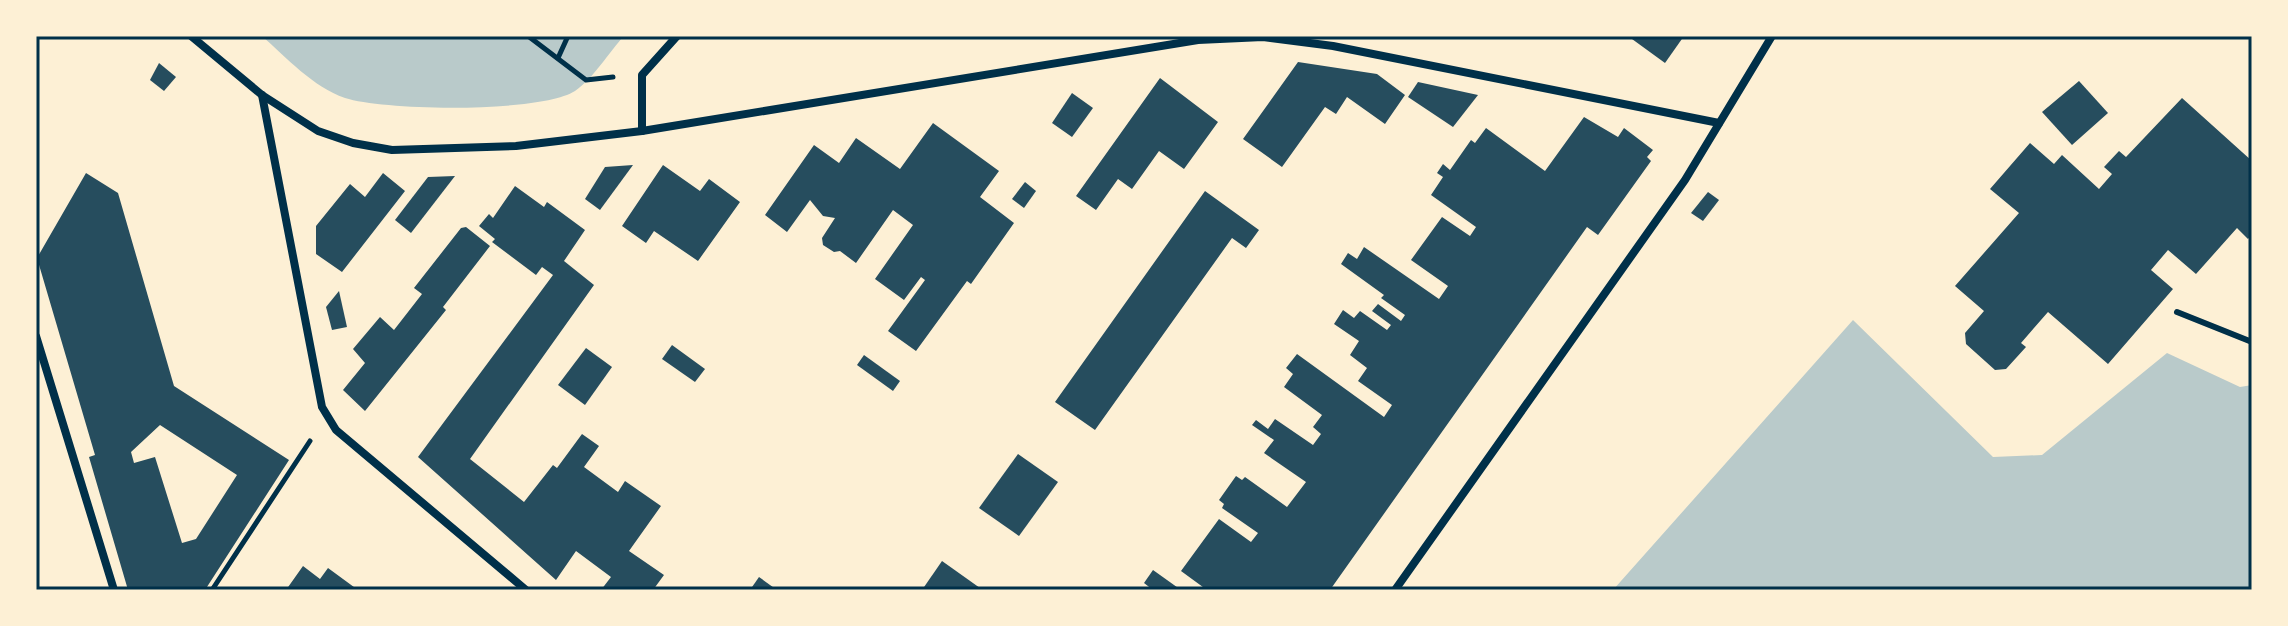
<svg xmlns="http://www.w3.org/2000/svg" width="2288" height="626" viewBox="0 0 2288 626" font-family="'DejaVu Sans',sans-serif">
  <rect width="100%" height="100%" fill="#fdf0d5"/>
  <g fill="#b9caca">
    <path d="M 262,36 L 624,36 C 609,52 593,79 575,91 C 540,113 386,111 345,98 C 313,87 287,58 262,36 Z"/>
    <polygon points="1853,320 1993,457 2042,455 2167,353 2240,387 2252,385 2252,590 1613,590"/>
  </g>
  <g fill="#264d5e" fill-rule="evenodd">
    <polygon points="1635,36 1684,36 1665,63 1632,39"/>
    <polygon points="1298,62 1377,74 1405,95 1385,124 1347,97 1336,114 1325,107 1282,167 1243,139"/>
    <polygon points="159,63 176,77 164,91 150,80"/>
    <polygon points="1160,78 1218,122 1184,169 1159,151 1132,189 1118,179 1096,210 1076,196"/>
    <polygon points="2079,81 2108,113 2072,145 2042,112"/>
    <polygon points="1418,82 1478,95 1453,127 1408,97"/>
    <polygon points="1072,93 1093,108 1072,137 1052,123"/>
    <polygon points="2182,98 2252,161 2252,234 2248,239 2237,228 2196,274 2168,250 2151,270 2173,289 2108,364 2048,312 2021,343 2026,347 2006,369 1995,370 1966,344 1965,333 1984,311 1955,286 2019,213 1990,189 2030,143 2054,164 2062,155 2099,189 2112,174 2104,167 2119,151 2126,157"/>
    <polygon points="1584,117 1618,137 1624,128 1653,150 1647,157 1651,161 1598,235 1587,227 1330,590 1207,590 1181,571 1219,519 1251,542 1258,533 1222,508 1224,504 1219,500 1236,476 1242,480 1245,477 1287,507 1306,482 1264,453 1274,440 1252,425 1256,420 1268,429 1275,419 1313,445 1321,434 1313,427 1322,415 1284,387 1293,374 1286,368 1297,354 1384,417 1392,405 1358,381 1367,368 1350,355 1359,341 1334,324 1343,310 1354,318 1360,311 1387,330 1391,325 1372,311 1378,304 1401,321 1405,315 1381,298 1384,295 1341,264 1348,253 1357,259 1364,247 1439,299 1448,286 1411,260 1442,217 1470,236 1476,227 1431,195 1443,177 1437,173 1443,164 1450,170 1471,140 1475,143 1486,128 1545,171"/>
    <polygon points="933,123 999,171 980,197 1014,223 971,284 967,281 916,351 888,331 925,280 921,277 904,300 875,279 913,225 893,210 856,263 840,251 834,252 823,245 822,238 835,218 823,216 810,200 787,232 765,215 814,145 839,163 856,138 900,169"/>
    <polygon points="633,165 600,210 585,199 605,167"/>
    <polygon points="663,165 700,191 709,179 740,202 698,261 654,231 646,243 622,226"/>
    <path d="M 86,173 L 118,193 L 174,386 L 289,460 L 205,590 L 128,590 L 89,457 L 95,455 L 37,258 ZM 160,425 L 237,475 L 196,539 L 182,543 L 155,457 L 134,463 L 131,452 Z"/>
    <polygon points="383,173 405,191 342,272 316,254 316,226 350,184 365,197"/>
    <polygon points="455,176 411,233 395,220 428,177"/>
    <polygon points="1025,182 1036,191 1024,208 1012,199"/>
    <polygon points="515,186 544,207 547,202 585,230 564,261 594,285 470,459 524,502 553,465 557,468 582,434 599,446 584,467 618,492 625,481 661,506 629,551 664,575 653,590 601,590 611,577 576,551 556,580 418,457 553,275 542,267 536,275 492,242 495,239 479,226 489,214 493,218"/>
    <polygon points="1205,191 1259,230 1246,248 1232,238 1095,430 1055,402"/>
    <polygon points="1708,192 1719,200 1703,221 1691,213"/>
    <polygon points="466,227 490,246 443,307 446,310 365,411 343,390 365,363 353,349 380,317 394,330 422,294 414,288 461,228"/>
    <polygon points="339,291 347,327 332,330 326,307"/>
    <polygon points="672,345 705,369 695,382 662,359"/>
    <polygon points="586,348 612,367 585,405 558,385"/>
    <polygon points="864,355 900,381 893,391 857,365"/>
    <polygon points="1018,454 1058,482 1019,536 979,508"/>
    <polygon points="942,561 980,588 979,590 922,590"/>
    <polygon points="303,566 320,579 328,568 358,590 286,590"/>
    <polygon points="1153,570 1181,590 1153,590 1144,583"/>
    <polygon points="759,577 777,590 750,590"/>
  </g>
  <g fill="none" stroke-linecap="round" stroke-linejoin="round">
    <g stroke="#003049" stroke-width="5">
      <polyline points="528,36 586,80 613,77"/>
      <polyline points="558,58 568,36"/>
      <polyline points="212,590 310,441"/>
    </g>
    <polyline stroke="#003049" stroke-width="6" points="2177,312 2252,342"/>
    <g stroke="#003049" stroke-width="8">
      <polyline points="191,36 262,95 318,131 353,143 392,150 516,146 642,131 1198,40 1263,37 1333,46 1719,123"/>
      <polyline points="262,95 322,407 336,430 526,590"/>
      <polyline points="642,131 642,75 677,36"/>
      <polyline points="36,336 114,590"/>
      <polyline points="1395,590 1685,180 1772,36"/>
    </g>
  </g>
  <rect width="2288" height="626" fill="none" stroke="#fdf0d5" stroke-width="76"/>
  <rect x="38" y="38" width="2212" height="550" fill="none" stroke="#003049" stroke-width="3"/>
</svg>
